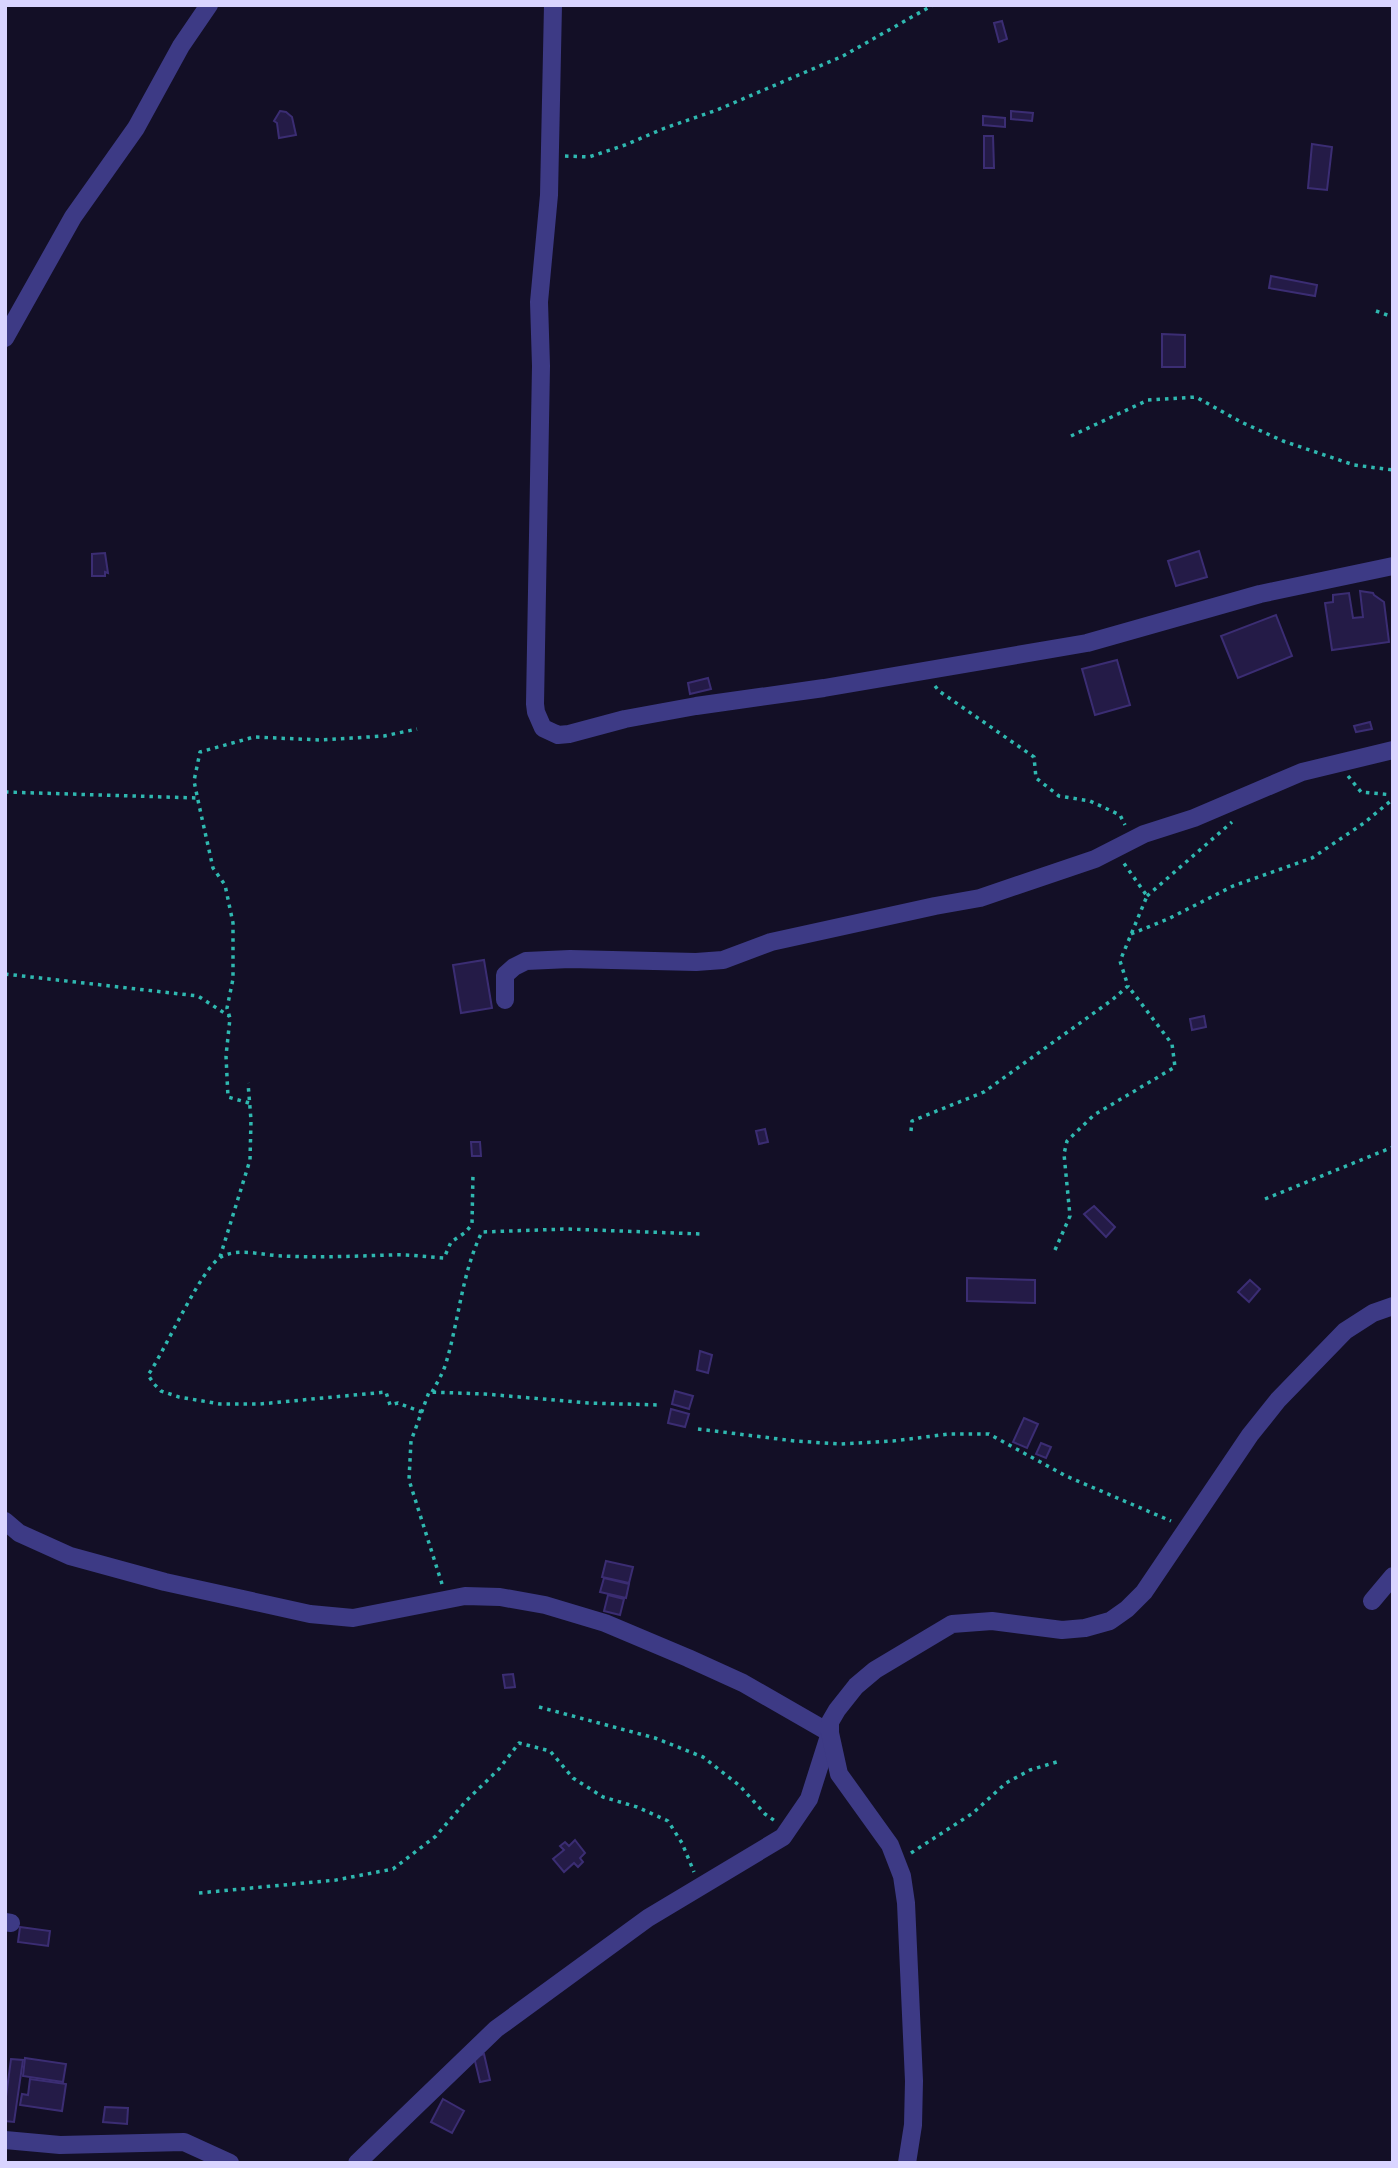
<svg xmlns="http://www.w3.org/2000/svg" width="1398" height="2168" viewBox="0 0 1398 2168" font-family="Mulish,sans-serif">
  <rect width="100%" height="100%" fill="#130f26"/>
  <g fill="#241b47" stroke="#3b2d73" stroke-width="2">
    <polygon points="1002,21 1007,39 999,42 994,23"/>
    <polygon points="280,111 286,112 292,117 296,135 279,138 277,123 274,121"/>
    <polygon points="1011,111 1033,113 1032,121 1011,119"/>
    <polygon points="983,116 1005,118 1005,127 983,125"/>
    <polygon points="984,136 993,136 994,168 984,168"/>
    <polygon points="1312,144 1332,147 1327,190 1308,188"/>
    <polygon points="1271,276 1317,285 1315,296 1269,288"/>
    <polygon points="1162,334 1185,335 1185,367 1162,367"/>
    <polygon points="1199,551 1207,577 1176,586 1168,561"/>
    <polygon points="105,553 108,573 105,572 105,576 92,576 92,554"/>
    <polygon points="1360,591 1373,593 1374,595 1384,602 1389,642 1332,650 1325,603 1333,602 1333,595 1349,593 1353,618 1363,617"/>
    <polygon points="1276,615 1292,656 1238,678 1221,636"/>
    <polygon points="1117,660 1130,705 1095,715 1082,669"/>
    <polygon points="708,678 711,689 690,694 688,683"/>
    <polygon points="1370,722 1372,729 1356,732 1354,726"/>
    <polygon points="484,960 492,1008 461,1013 453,965"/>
    <polygon points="1204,1016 1206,1027 1192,1030 1190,1019"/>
    <polygon points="765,1129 768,1142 759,1144 756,1131"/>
    <polygon points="471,1142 480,1142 481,1156 472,1156"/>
    <polygon points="1094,1206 1115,1227 1106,1237 1084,1214"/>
    <polygon points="967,1278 1035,1280 1035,1303 967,1301"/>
    <polygon points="1250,1280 1260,1289 1249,1302 1238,1292"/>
    <polygon points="700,1351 712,1355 708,1373 697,1370"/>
    <polygon points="675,1391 693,1396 689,1409 672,1404"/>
    <polygon points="671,1409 689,1414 685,1427 668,1423"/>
    <polygon points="1024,1418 1038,1424 1027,1448 1013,1442"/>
    <polygon points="1041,1443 1051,1447 1046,1458 1036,1454"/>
    <polygon points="606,1561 633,1567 629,1583 602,1577"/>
    <polygon points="604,1578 629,1584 626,1598 600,1592"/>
    <polygon points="608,1595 624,1599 620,1615 604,1611"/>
    <polygon points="513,1674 515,1687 505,1688 503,1675"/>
    <polygon points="575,1840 585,1853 580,1858 583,1862 578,1867 574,1863 564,1872 553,1859 564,1850 560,1846 565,1842 569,1846"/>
    <polygon points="20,1927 50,1931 48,1946 18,1942"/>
    <polygon points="484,2054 490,2080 480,2082 474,2057"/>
    <polygon points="25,2058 66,2064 63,2082 23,2076"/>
    <polygon points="11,2059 23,2060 14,2122 5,2121 5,2104"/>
    <polygon points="30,2079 66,2084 62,2111 20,2105 22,2094 28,2095"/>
    <polygon points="443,2099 464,2111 452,2133 431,2122"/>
    <polygon points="105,2107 128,2108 127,2124 103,2122"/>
  </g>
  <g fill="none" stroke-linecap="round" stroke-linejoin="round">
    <g stroke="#2fb8b0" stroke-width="3.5" stroke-dasharray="3.5 5" stroke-linecap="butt">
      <polyline points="565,156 589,157 625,145 665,128 717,110 843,56 933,5"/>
      <polyline points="1376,311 1393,317"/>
      <polyline points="1071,436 1148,400 1196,397 1241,422 1283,441 1354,465 1393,470"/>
      <polyline points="935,686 939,691 1034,757 1036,778 1059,796 1090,801 1120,815 1125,825"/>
      <polyline points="1348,776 1361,792 1393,795"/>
      <polyline points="5,792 197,798"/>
      <polyline points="1147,896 1232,822"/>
      <polyline points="1131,934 1168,919 1233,886 1312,858 1364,823 1393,799"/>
      <polyline points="5,974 198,996 229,1016"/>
      <polyline points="249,1103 228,1097 226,1056 230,1018 227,1008 233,979 233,923 225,885 213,868 199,805 194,781 200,752 254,737 321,740 352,738 384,736 417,729"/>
      <polyline points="911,1131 912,1121 984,1092 1112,1000 1128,986 1120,961 1147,896 1123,862"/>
      <polyline points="1265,1199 1393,1147"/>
      <polyline points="1055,1250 1070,1216 1064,1154 1067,1141 1094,1115 1175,1067 1172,1044 1128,986"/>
      <polyline points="220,1257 250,1160 251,1120 248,1083"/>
      <path d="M 432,1392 C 437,1383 443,1373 446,1363 C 459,1320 462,1272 482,1232 L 567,1229 L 701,1234"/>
      <path d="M 422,1412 L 398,1403 L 390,1405 L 386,1392 L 260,1404 L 220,1404 L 179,1397 L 161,1391 L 154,1384 L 148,1375 C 165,1351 201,1268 221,1257 C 239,1247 265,1256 284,1256 C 320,1258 355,1256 391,1255 C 408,1254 426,1257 444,1258 L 451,1242 L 466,1232 L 472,1224 L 473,1173"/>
      <polyline points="698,1429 795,1441 840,1444 893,1441 949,1434 989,1434 1066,1476 1171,1521"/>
      <polyline points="442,1584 409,1480 411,1441 429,1392 485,1394 588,1403 659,1405"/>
      <polyline points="539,1707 655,1738 703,1757 740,1786 765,1814 775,1821"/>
      <polyline points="911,1853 973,1813 1006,1783 1030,1770 1060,1761"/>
      <polyline points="199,1893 336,1880 393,1869 436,1836 466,1801 499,1769 519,1743 550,1751 573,1778 603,1797 637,1807 668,1821 682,1843 694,1872"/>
    </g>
    <g stroke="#3d3a85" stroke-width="18">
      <polyline points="553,5 549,195 539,302 541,366 535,704 536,712 543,728 558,735 569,734 625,719 696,706 824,688 1087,643 1260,594 1393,566"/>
      <polyline points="5,338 73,217 136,128 181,46 209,5"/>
      <polyline points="505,1000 505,975 514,967 526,961 570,959 696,962 723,960 771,942 935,906 980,898 1095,859 1144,834 1194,818 1302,772 1393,750"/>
      <polyline points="5,1521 19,1533 70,1556 165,1582 310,1614 353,1618 465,1596 500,1597 545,1605 605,1623 688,1658 743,1683 830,1733"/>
      <polyline points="1372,1601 1393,1576"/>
      <polyline points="5,1922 11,1923"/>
      <polyline points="5,2140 60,2145 184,2142 230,2163"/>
      <polyline points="357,2163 496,2029 648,1918 783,1837 809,1799 829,1736"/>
      <polyline points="907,2163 913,2125 914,2081 906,1903 902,1876 890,1845 839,1774 830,1733 830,1722 837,1710 856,1686 875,1670 952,1624 992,1621 1062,1630 1085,1628 1110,1621 1127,1609 1144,1592 1250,1435 1278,1400 1345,1331 1373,1313 1393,1306"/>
    </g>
  </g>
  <rect width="1398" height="2168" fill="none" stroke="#d9d4ff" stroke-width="14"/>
</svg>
